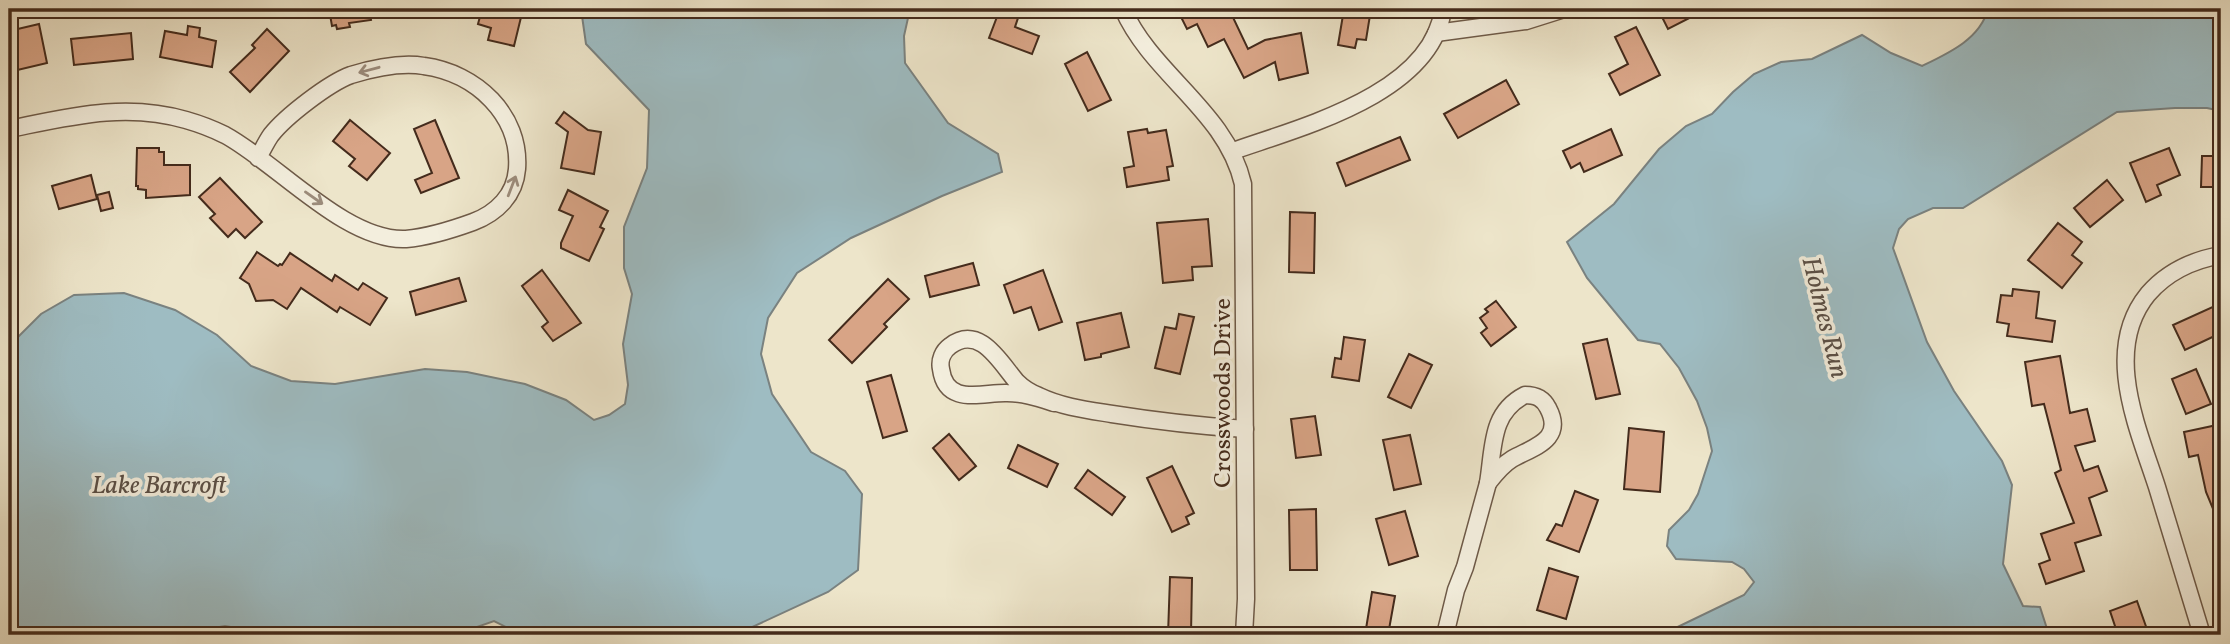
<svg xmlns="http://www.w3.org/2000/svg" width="2230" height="644" viewBox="0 0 2230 644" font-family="Vollkorn,serif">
  <rect width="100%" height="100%" fill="#ede5ca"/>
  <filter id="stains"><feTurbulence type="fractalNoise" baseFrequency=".00286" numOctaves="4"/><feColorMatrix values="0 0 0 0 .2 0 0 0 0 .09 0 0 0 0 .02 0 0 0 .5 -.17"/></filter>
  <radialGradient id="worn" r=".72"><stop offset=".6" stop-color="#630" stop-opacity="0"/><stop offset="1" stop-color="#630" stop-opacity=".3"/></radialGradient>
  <g fill="#9ebcc2" stroke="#7a8280" stroke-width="2">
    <polygon points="581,9 910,9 904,36 905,63 948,123 998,154 1002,172 942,196 851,238 797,273 768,318 761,354 772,394 811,452 845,471 862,494 858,570 828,592 735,635 522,635 494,621 454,635 278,635 225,626 173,635 69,635 57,628 9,635 9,346 41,314 74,295 124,293 175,310 217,335 251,366 291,381 335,384 425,369 467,372 525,384 566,400 594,420 609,415 625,404 628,385 623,344 632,294 624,268 624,227 647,168 649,110 586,44"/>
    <path d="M 1988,9 L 2221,9 L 2221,111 L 2207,108 L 2175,108 L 2117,112 L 1963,208 L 1933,208 L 1908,219 L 1899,229 L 1893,248 L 1927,342 L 1954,391 L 2002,461 L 2012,485 L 2003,564 L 2023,606 L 2040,607 L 2049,635 L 1661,635 L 1744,595 L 1754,582 L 1744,569 L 1732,562 L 1676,559 L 1667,546 L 1669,530 L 1689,510 L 1698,494 L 1712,451 L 1707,428 L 1697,401 L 1679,368 L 1660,344 L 1638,340 L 1587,278 L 1567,242 L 1614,204 L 1659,149 L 1686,126 L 1712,114 L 1733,92 L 1754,74 L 1781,62 L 1812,59 L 1862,35 L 1891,53 L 1922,66 C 1949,53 1980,39 1988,9 Z"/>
  </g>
  <g fill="#d8a486" stroke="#442b1c" stroke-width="2">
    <polygon points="329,9 369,9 371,20 349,23 350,27 337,29 336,25 332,26"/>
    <polygon points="482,9 523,9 514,46 488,40 491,28 478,24"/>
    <polygon points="1000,9 1021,9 1015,27 1039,36 1032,54 989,38"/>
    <polygon points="1177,9 1229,9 1248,49 1265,40 1301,33 1308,73 1279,80 1275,62 1244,78 1224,39 1208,47 1197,24 1187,29"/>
    <polygon points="1344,9 1371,9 1366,40 1357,39 1355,48 1338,45"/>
    <polygon points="1658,9 1707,9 1668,29"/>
    <polygon points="39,24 47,63 9,72 9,31"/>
    <polygon points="188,26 200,28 199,37 216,41 212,67 160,57 165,31 187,35"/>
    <polygon points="1636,27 1660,75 1620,95 1609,74 1628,64 1615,37"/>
    <polygon points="267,29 289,51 250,92 230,72 255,48 252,45"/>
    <polygon points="131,33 133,59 74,65 71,39"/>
    <polygon points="1087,52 1111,100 1088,111 1065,64"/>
    <polygon points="1506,80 1519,104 1458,138 1444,114"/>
    <polygon points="564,112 588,130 601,132 594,174 561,168 568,132 556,123"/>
    <polygon points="350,120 390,153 367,180 349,166 355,159 333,141"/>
    <polygon points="435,120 459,178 421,193 415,180 432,173 414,129"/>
    <polygon points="1147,129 1148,133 1166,130 1173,166 1167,167 1169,180 1127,187 1124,168 1134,166 1128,132"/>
    <polygon points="1611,129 1622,155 1584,172 1580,163 1571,168 1563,151"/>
    <polygon points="1400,137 1410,160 1346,186 1337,163"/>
    <polygon points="137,148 159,148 159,152 164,152 164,165 190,165 190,195 146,198 146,190 138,189 138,186 136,186"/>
    <polygon points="2169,148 2180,175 2157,185 2161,195 2146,202 2130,163"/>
    <polygon points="2202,156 2221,156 2221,187 2201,187"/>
    <polygon points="91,175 97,199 59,209 52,186"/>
    <polygon points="220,178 262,222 245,238 236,229 228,237 210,218 215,214 199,197"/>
    <polygon points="2107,180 2123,200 2090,227 2074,208"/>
    <polygon points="568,190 608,211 600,227 604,229 589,261 561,248 561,243 573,216 559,210"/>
    <polygon points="109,192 113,208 101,211 97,195"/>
    <polygon points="1290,212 1315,213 1314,273 1289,272"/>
    <polygon points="1208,219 1212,266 1192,267 1193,280 1163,283 1157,223"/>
    <polygon points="2058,223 2082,242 2072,255 2082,263 2062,288 2028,260"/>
    <polygon points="257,252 278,266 280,264 282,265 290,253 332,281 335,275 358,290 363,283 387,298 370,325 340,307 337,312 301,288 287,309 273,300 256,301 249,284 240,278"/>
    <polygon points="973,263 979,285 930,297 925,276"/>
    <polygon points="542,270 581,323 553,341 542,327 548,322 522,286"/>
    <polygon points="1043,270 1062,322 1039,330 1031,307 1014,313 1004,285"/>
    <polygon points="459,278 466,301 416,315 410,292"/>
    <polygon points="888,279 909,299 884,324 887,327 852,363 829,340"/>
    <polygon points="2013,289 2039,292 2036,318 2055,321 2052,342 2007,336 2009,324 1997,322 2001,295 2012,296"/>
    <polygon points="1496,301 1516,327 1491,346 1481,333 1487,328 1480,318 1488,312 1485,309"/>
    <polygon points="2217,305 2221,313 2221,333 2185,350 2173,325"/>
    <polygon points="1121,313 1129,347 1101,354 1101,357 1085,360 1077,323"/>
    <polygon points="1179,314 1194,317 1180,374 1155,368 1165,327 1176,329"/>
    <polygon points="1344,337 1365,340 1359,381 1332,377 1335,358 1341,359"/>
    <polygon points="1607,339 1620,394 1596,399 1583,344"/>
    <polygon points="1409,354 1432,365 1411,408 1388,397"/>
    <polygon points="2060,356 2070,413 2087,409 2095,441 2075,446 2084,471 2098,466 2107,491 2089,498 2101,535 2075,543 2084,571 2046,584 2039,564 2050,560 2041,534 2074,523 2055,473 2061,470 2044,404 2032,406 2025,362"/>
    <polygon points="2196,369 2211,404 2186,414 2172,379"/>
    <polygon points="891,375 907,431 883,438 867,382"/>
    <polygon points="1315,416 1321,455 1296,458 1291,419"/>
    <polygon points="2217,425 2221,446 2221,528 2206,492 2198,455 2189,457 2184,432"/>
    <polygon points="1629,428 1664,432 1660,492 1624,489"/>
    <polygon points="949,434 976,466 959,480 933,448"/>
    <polygon points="1410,435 1421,484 1394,490 1383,440"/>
    <polygon points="1018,445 1058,464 1047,487 1008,468"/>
    <polygon points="1172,466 1194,513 1186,517 1189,524 1172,532 1147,478"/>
    <polygon points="1088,470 1125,497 1112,515 1075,488"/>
    <polygon points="1575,491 1598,500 1579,552 1547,540 1556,524 1562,526"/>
    <polygon points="1316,509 1317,570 1290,570 1289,510"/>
    <polygon points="1405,511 1418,556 1389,565 1376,519"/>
    <polygon points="1549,568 1578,577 1566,619 1537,610"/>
    <polygon points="1170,577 1192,578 1191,635 1168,635"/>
    <polygon points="1372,592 1395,596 1388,635 1365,635"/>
    <polygon points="2137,601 2149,635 2118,635 2110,611"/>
  </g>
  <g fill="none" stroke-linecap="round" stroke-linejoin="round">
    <defs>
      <g id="street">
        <path d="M 1123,9 C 1152,75 1226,111 1243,184 L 1246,599 L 1244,635"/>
        <polyline points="1436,33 1526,21 1564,9"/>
        <path d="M 9,129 C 69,117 125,102 186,120 C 200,124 213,129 225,135 C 277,163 346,242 406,239 C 429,237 451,230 473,222 C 497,213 515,195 517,169 C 521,115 476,73 424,66 C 400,62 374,68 351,75 C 329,83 286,116 271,135 C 266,142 262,151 258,158"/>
        <path d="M 1233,151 C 1301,127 1432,94 1443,9"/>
        <path d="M 1525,395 C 1536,395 1543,398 1548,408 C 1565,440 1533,447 1512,459 C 1502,465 1495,474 1488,483 C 1494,447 1490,413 1525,395 Z"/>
        <path d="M 1054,403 C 1038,398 1023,393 1007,393 C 983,392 946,407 941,369 C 939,360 943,351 950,346 C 980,323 1001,364 1017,382 C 1023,388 1031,393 1039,396 C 1062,407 1087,410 1112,414 C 1156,421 1200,426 1245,429"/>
        <polyline points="1445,635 1456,590 1465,567 1488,483"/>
        <path d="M 2202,635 C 2187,586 2172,537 2157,487 C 2138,428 2102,350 2148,294 C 2167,272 2193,260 2221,255"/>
      </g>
    </defs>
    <use href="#street" stroke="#6e5a48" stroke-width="19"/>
    <use href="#street" stroke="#f3eedd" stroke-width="16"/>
  </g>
  <defs><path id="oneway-shaft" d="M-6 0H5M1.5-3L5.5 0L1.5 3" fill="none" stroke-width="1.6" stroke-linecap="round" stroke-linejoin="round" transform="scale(1.75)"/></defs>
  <g stroke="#9c8c7c">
    <use href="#oneway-shaft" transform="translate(369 70) rotate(165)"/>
    <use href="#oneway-shaft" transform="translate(512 186) rotate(-69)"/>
    <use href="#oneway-shaft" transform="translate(314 198) rotate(35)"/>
  </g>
  <g text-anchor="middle" stroke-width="7" stroke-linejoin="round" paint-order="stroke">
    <g font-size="24" fill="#442b1c" stroke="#f3eedd">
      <text transform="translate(1222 393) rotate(-90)" y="8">Crosswoods Drive</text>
    </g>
    <g font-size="26" font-style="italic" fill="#5a4f46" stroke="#f3eedd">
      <text transform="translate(1826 317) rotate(76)" y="9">Holmes Run</text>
      <text x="159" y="493">Lake Barcroft</text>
    </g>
  </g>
  <rect width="2230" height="644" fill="none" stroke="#ede5ca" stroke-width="35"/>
  <rect x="10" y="10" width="2209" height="623" fill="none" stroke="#442b1c" stroke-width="3.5"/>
  <rect x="18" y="18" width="2195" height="609" fill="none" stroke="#442b1c" stroke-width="2"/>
  <rect width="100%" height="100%" filter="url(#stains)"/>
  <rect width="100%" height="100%" fill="url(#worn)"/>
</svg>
